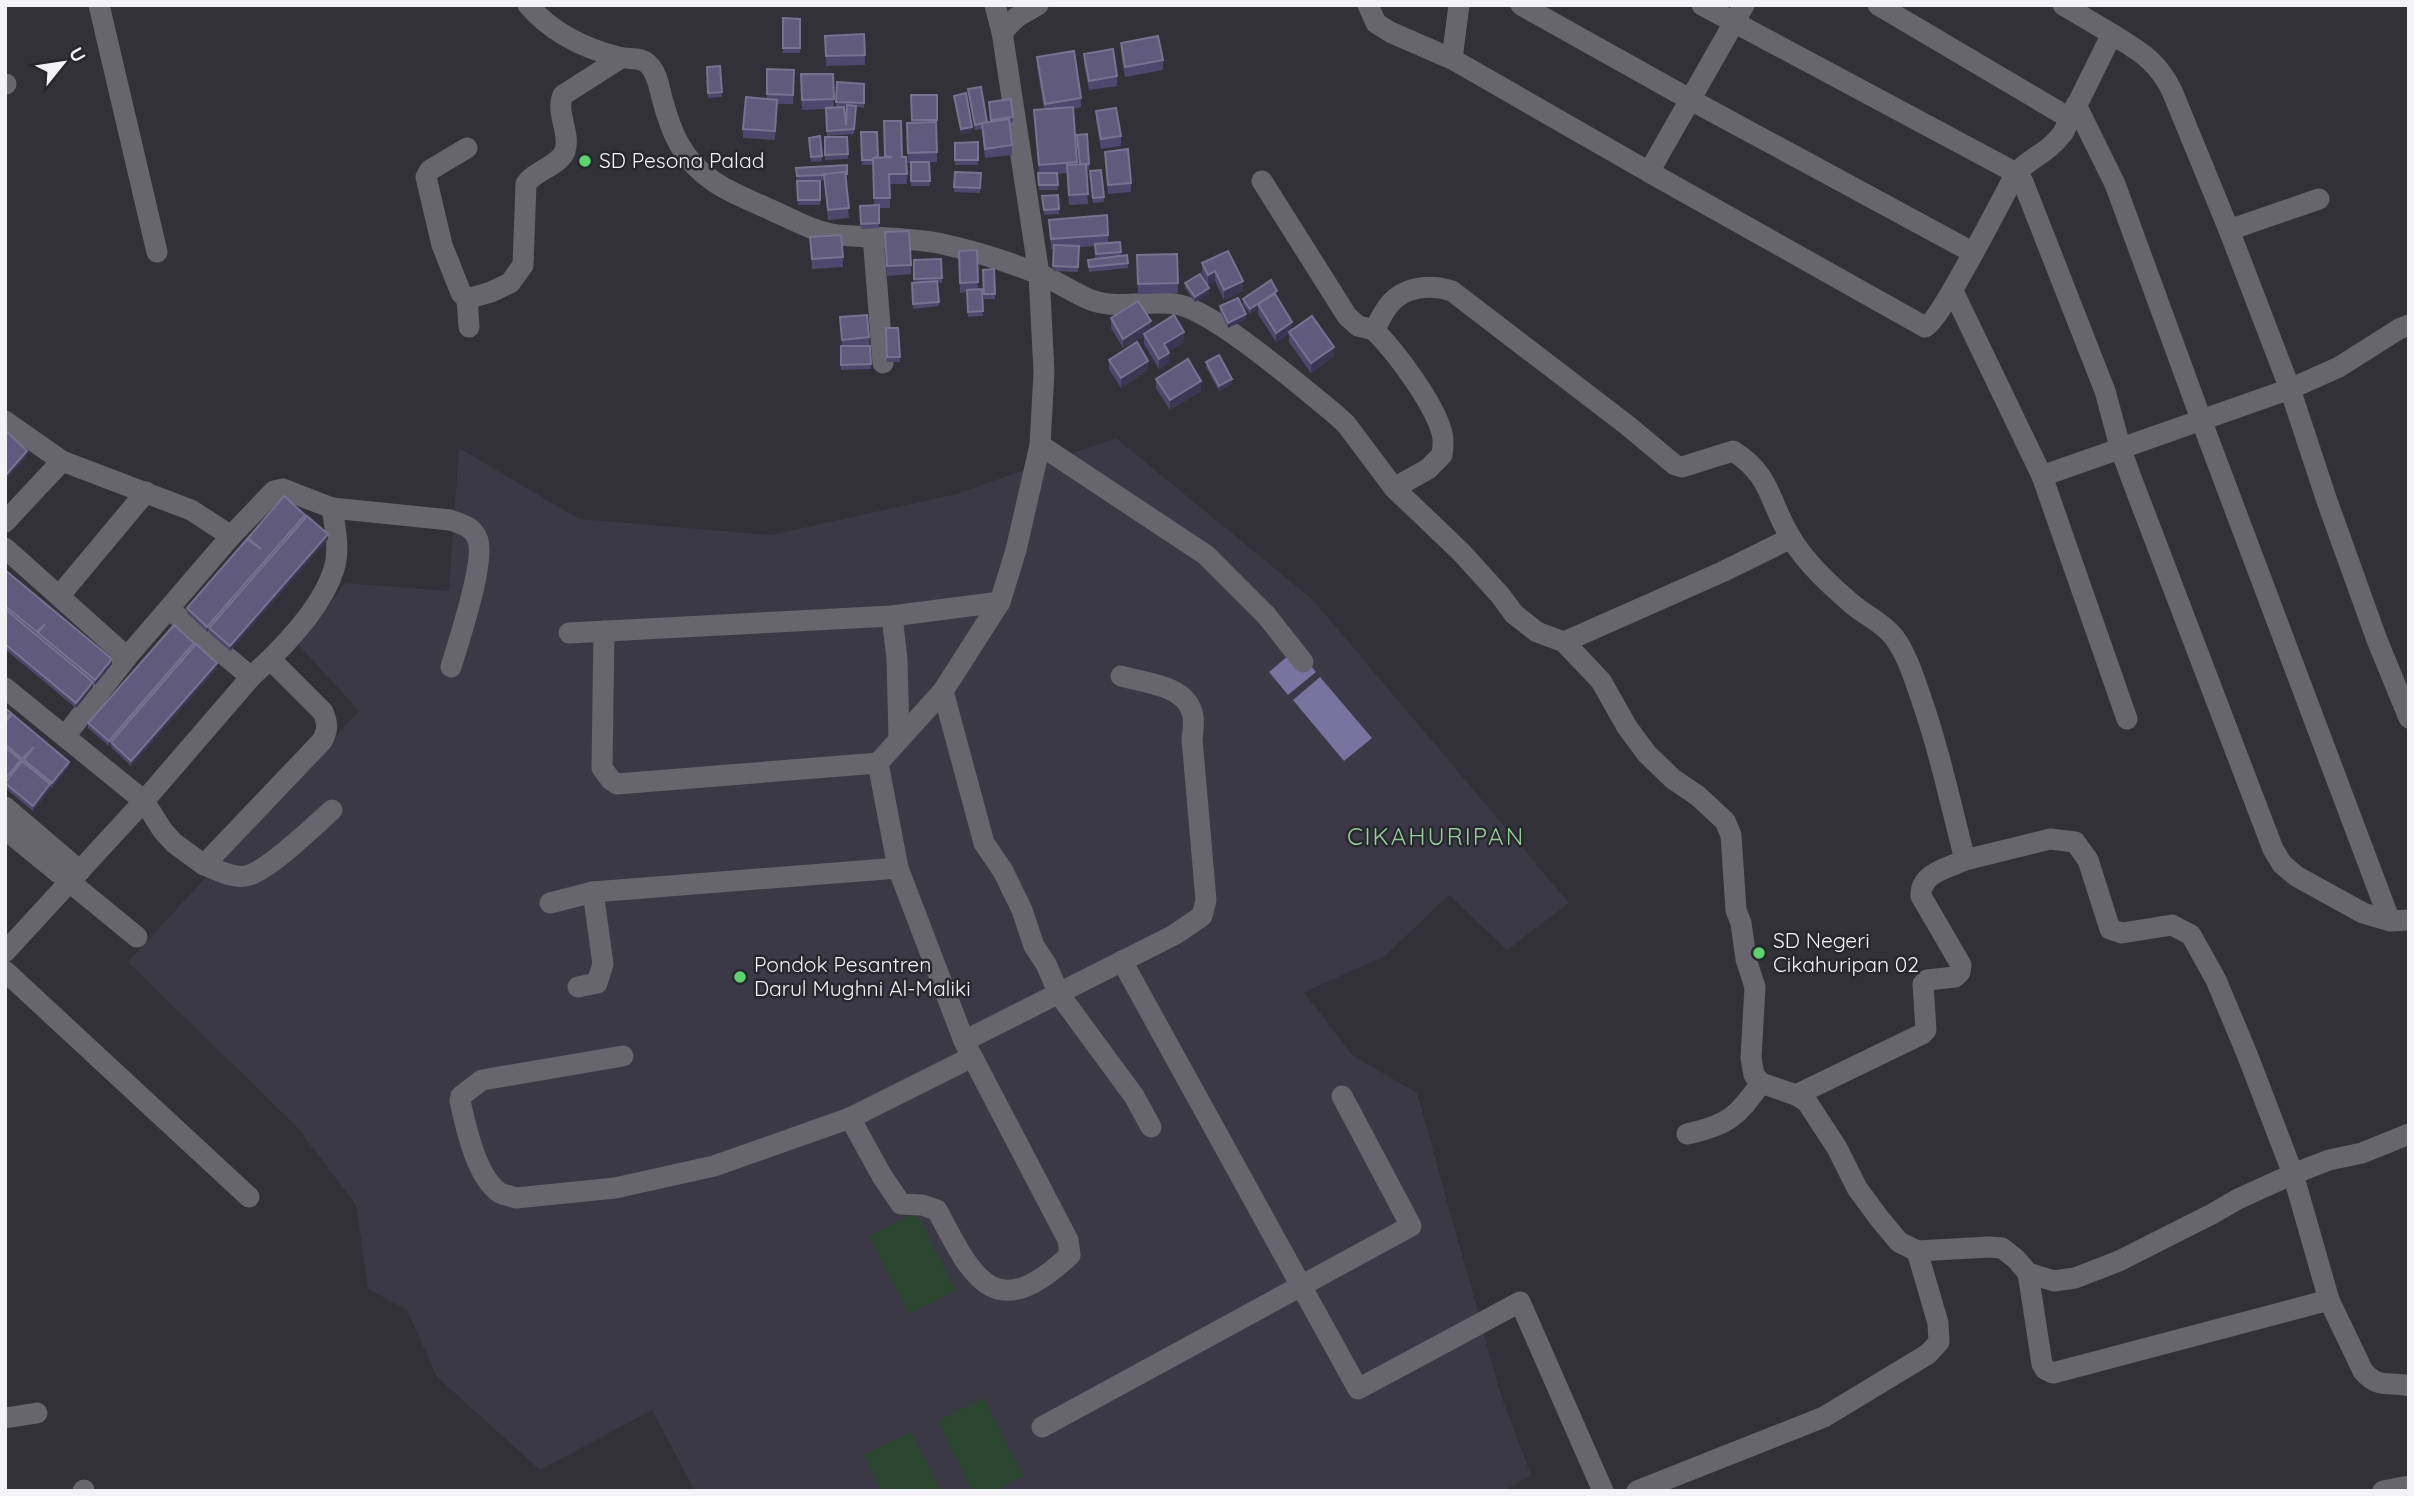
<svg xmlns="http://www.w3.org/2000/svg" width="2414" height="1496" viewBox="0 0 2414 1496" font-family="Quicksand,sans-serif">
  <rect width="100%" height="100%" fill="#313137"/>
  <polygon fill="#3a3945" points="1116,438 1313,600 1569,903 1507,950 1449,895 1385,956 1304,992 1352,1055 1417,1093 1501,1395 1531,1475 1504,1491 695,1491 652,1410 540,1470 437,1377 407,1310 368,1289 356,1205 297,1127 128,962 359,711 299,645 345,583 449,591 459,448 579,519 771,535 956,494"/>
  <g fill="#2c472f">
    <polygon points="916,1212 956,1291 909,1314 869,1236"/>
    <polygon points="984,1398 1023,1476 995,1491 972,1491 937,1421"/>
    <polygon points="911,1432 941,1491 882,1491 864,1455"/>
  </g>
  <g fill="#79739f">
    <polygon points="1296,649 1316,672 1288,695 1269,672"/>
    <polygon points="1320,677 1372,738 1344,761 1293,700"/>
  </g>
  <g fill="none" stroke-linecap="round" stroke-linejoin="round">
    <g stroke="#67666d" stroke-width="21">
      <polyline points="99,5 157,252"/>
      <path d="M 528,5 C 552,33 583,48 618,57 C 628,60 640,56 648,64 C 657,72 659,87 662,98 C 671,132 682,160 713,181 C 730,193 750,200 769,209 C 792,219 813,232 838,235 C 872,238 905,237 938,243 C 975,251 1004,260 1039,274 C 1057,281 1073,293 1091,300 C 1119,310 1146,300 1175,304 C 1211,308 1303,388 1335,414 L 1346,424 L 1394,488 L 1461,552 L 1500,595 L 1514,614 L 1537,632 L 1564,642 L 1601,681 L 1627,727 L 1647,754 L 1673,779 L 1698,796 L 1725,821 L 1731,835 L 1736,910 L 1741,923 L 1746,959 L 1755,987 L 1751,1058 L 1754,1075 L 1761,1083 L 1796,1095 L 1807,1102 L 1837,1148 L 1857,1188 L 1879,1218 L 1899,1242 L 1917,1251 L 1989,1247 L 2002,1248 L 2016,1259 L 2028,1273 L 2054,1281 L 2075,1278 L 2119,1261 L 2212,1214 L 2238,1199 L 2293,1174 L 2329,1160 L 2362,1153 L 2409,1134"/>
      <polyline points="995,5 1002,32"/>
      <polyline points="1368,5 1376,23 1390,32 1452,59 1649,172"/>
      <polyline points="1521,5 1691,100 1972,252"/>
      <polyline points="1702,5 2016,173 2023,182 2105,391 2121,450 2132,480 2273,849 2282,864 2296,876 2363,913 2390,921 2409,920"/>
      <path d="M 1744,5 L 1649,172 L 1925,327 C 1940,321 2003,197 2016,173 C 2032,156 2047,154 2063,133 L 2112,34 L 2063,5"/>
      <polyline points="1878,5 2071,119"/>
      <path d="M 2112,34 C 2140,52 2157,60 2172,91 L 2229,230 L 2290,389 L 2327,501 L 2377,640 L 2409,718"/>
      <polyline points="1452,59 1459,5"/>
      <polyline points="5,84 6,84"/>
      <polyline points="2076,105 2115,184 2208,438 2390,921"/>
      <polyline points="1262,181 1347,316 1358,326 1374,330"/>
      <polyline points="2229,230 2319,199"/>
      <polyline points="873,236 883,363"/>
      <polyline points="1953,291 2042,476 2127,719"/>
      <polyline points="467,299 461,293 442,245 426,177 430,170 467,148"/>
      <path d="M 469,327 L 467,299 L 491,292 L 510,283 L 523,265 L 526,184 C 535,170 558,167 565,151 C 571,133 555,112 563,95 L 621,58"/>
      <polyline points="5,421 62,461 191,510 231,536"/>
      <polyline points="1040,445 1206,555 1266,615 1303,662"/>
      <polyline points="2042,476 2290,389 2339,367 2399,329 2409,325"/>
      <path d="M 1394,488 L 1428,469 L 1442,455 C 1443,448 1444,440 1442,433 C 1434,403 1396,352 1374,330 C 1379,322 1383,312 1389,305 C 1404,286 1431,284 1452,291 L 1627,425 L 1675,465 L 1682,467 L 1733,451 C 1772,475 1769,503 1791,538 C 1806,563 1830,585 1852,604 C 1866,616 1882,622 1894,637 C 1907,655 1913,675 1920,695 C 1939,749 1951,805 1965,860 C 1948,868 1920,873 1921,896 L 1961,965 L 1960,972 L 1955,977 L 1927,980 L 1923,984 L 1926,1030 L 1922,1034 L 1796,1095"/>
      <polyline points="5,522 62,461"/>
      <polyline points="5,548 127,657"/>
      <polyline points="60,595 146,492"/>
      <polyline points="169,609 251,677"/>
      <polyline points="892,616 897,659 899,738"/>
      <polyline points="604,631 602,768 611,780 617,784 878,763"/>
      <polyline points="569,633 892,616 1000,602"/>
      <polyline points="1564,642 1722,572 1791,538"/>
      <path d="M 5,688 L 144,801 L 163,831 L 174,843 L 204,865 L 322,741 C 328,730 328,724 323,712 L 271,660"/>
      <polyline points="943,691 984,843 1003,871 1022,910 1034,946 1046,964 1059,994 1134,1096 1151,1127"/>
      <path d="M 65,736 L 127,657 L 231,536 L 274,491 L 283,489 L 332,508 L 450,520 C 461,524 472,526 477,538 C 487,558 458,643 451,667"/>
      <polyline points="5,807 80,871"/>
      <polyline points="5,829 137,937"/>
      <path d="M 1965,860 L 2050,839 L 2075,842 L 2088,860 L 2110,929 L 2122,933 L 2172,925 L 2191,935 L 2216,980 L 2247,1054 L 2293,1174 L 2329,1300 L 2363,1371 C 2379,1390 2389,1381 2409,1386"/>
      <path d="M 204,865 C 216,869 233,879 246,876 C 267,872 314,826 332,810"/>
      <polyline points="550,903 593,892 898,868"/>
      <path d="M 5,952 L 144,801 L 251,677 C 281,650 322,608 334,569 C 340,549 335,527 332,508"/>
      <polyline points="1122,961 1358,1389 1520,1302 1603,1491"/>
      <polyline points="5,971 249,1197"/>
      <polyline points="578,987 597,983 603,964 593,892"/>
      <path d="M 964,1041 L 1174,935 L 1202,916 L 1206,900 L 1192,739 C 1193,731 1195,720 1192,712 C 1184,685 1145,683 1121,676"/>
      <path d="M 623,1056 L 482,1080 L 461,1096 L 460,1101 C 466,1127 476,1177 500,1193 C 504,1195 511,1196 516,1198 L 615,1188 L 714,1166 L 850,1118 L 972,1057"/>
      <path d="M 850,1118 L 882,1176 L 901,1204 L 922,1205 L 937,1210 C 973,1279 995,1326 1070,1255 L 1068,1240 L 964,1041 L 898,868 L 878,763 L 943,691 L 1000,602 L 1016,550 L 1040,445 L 1044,372 L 1039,274 L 1002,32 L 1017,17 L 1038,5"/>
      <path d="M 1687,1134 C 1728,1125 1737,1117 1761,1083"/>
      <polyline points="2028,1273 2042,1364 2045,1369 2053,1373 2329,1300"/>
      <polyline points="5,1418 37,1413"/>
      <polyline points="1042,1427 1411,1226 1342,1096"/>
      <polyline points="83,1491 84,1490"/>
      <polyline points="1637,1491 1824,1417 1928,1354 1939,1342 1938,1323 1917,1251"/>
      <polyline points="2383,1491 2409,1486"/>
    </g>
  </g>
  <g fill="#4e486e" fill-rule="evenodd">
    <polygon points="783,18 800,19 800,53 783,53"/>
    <polygon points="864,34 865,65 826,66 825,36"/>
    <polygon points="1121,43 1163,60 1163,70 1125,77 1121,53"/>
    <polygon points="1084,54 1117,76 1117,86 1089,90 1084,64"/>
    <polygon points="1037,57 1081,98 1081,107 1073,109 1077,165 1089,164 1089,169 1086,169 1088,204 1069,205 1067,173 1057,174 1058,190 1039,190 1038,173 1039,173 1034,110 1044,109 1037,67"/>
    <polygon points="720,66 722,97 708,98 707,67"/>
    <polygon points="767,69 794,70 793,104 777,104 775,140 743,138 743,129 767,99"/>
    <path d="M 801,74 L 833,74 L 834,107 L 836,107 L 837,82 L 864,84 L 864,108 L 856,107 L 854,134 L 827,136 L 826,109 L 802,110 ZM 844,107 L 847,107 L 846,125 Z"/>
    <polygon points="968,89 987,122 991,121 989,102 1013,117 1013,122 1009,123 1012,145 1012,155 985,158 982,129 975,130"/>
    <polygon points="911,95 937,95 937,162 929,162 930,186 911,186 911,163 908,163 907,123 911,123"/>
    <polygon points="954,96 972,132 961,134"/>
    <polygon points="1096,111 1121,136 1121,146 1101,149 1096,121"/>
    <polygon points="884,121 902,157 906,157 907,184 890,184 890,208 879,208 879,228 861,229 860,206 874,205 873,165 862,165 861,132 878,157 885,157"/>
    <polygon points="825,137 847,137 848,159 825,160"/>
    <polygon points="809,138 822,156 822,161 811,162"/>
    <polygon points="978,142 978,165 955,165 955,143"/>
    <polygon points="1105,152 1131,183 1131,192 1108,194"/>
    <polygon points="847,165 847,179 845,179 849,218 828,220 824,180 807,181 820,181 820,205 798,205 796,168"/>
    <polygon points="981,173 980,193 954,192 954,187"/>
    <polygon points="1090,176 1104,197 1104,202 1093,203"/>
    <polygon points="1058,195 1059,214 1044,215 1042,196"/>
    <polygon points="1049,220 1108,235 1108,243 1120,242 1121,255 1127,255 1128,268 1089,272 1088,260 1095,259 1095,246 1079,247 1078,272 1053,271 1053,249 1051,249"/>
    <polygon points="885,232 911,265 911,274 887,276"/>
    <polygon points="810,237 843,257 843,267 812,269"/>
    <polygon points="977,250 978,289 983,316 968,317 967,292 960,293 959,251"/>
    <polygon points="1177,254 1178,293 1138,294 1137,255"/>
    <polygon points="941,259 942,283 937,283 939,306 913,309 912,283 914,283 914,260"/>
    <polygon points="1202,263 1243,291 1224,300 1215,281 1208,285 1202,273"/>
    <polygon points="994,269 995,299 984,299 983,270"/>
    <polygon points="1185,283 1209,293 1195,302 1185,288"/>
    <polygon points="1276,296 1292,330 1334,356 1311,373 1289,342 1289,334 1276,342 1258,314 1258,308 1250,314 1243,304 1243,299 1277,296"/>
    <polygon points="1220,306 1246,319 1228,328 1220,311"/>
    <polygon points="840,317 869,337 871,369 841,370 841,346 842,346"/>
    <polygon points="1111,318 1151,329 1184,342 1169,351 1169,363 1159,369 1144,344 1144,336 1123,348 1111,328"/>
    <polygon points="886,328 898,328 900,362 887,362"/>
    <polygon points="1109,360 1148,370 1121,388 1109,369"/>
    <polygon points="1206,362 1232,384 1219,391 1206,367"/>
    <polygon points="1156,379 1201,391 1170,410 1156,388"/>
    <polygon points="305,518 328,539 230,651 209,633 209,630 207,632 187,613 187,608 248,540 248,538"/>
    <polygon points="5,570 112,664 95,685 93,684 93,687 76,708 5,649"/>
    <polygon points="194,646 217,668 131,766 111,747 111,744 109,746 88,728 88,723"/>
    <polygon points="5,708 11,715 69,766 52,788 50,787 50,789 33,811 5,788"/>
  </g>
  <g fill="#3b3752">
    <polygon points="972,127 972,132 961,134 961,129"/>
    <polygon points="1215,271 1215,281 1208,285 1208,275"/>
    <polygon points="1243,281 1243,291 1224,300 1224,290"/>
    <polygon points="1209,288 1209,293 1195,302 1195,297"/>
    <polygon points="1277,291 1277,296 1260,307 1258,304 1258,308 1250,314 1250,309"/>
    <polygon points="1246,314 1246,319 1228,328 1228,323"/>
    <polygon points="1151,321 1151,331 1144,334 1144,336 1123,348 1123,339"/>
    <polygon points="1292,322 1292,332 1276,342 1276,333"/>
    <polygon points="1184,332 1184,342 1164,354 1164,344"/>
    <polygon points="1334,347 1334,356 1311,373 1311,363"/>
    <polygon points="1169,353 1169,363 1159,369 1159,359"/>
    <polygon points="1148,361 1148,370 1121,388 1121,378"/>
    <polygon points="1232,379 1232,384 1219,391 1219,386"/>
    <polygon points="1201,381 1201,391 1170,410 1170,400"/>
    <polygon points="27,451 27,456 5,481 5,476"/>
    <polygon points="305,515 305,520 207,632 207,627"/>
    <polygon points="328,534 328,539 230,651 230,646"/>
    <polygon points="194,643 194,648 109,746 109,741"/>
    <polygon points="112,659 112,664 95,685 95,680"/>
    <polygon points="217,663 217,668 131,766 131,761"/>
    <polygon points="93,682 93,687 76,708 76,703"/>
    <polygon points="69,762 69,766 52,788 52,783"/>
    <polygon points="50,784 50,789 33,811 33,806"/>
  </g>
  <g fill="#605a7d" stroke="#777290" stroke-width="2">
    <polygon points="783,18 800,19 800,48 783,48"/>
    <polygon points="864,34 865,55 826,56 825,36"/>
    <polygon points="1158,36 1163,60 1125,67 1121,43"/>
    <polygon points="1113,49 1117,76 1089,81 1084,54"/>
    <polygon points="1074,51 1081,98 1045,104 1037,57"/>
    <polygon points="720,66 722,92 708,93 707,67"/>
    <polygon points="767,69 794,70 793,95 767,94"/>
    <polygon points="801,74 833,74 834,99 802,100"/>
    <polygon points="837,82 864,84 864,103 836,102"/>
    <polygon points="981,87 987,122 975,125 968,89"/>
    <polygon points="966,93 972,127 961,129 954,96"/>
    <polygon points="911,95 937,95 937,120 912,120"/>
    <polygon points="746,97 777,100 775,131 743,129"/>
    <polygon points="1011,99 1013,117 991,120 989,102"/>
    <polygon points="847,105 856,106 854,129 827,131 826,108 844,107 846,125"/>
    <polygon points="1073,107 1077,162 1039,165 1034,110"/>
    <polygon points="1116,108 1121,136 1101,139 1096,111"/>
    <polygon points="1009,119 1012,145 985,149 982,123"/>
    <polygon points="884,121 901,121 902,157 906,157 907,174 889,174 890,198 874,198 873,158 892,157 885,156"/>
    <polygon points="936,122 937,152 908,153 907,123"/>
    <polygon points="861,132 877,132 878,157 873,158 873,160 862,160"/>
    <polygon points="1087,134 1089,164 1080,165 1077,135"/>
    <polygon points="820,136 822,156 811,157 809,138"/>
    <polygon points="825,137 847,137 848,154 825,155"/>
    <polygon points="978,142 978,160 955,160 955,143"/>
    <polygon points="1128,149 1131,183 1108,185 1105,152"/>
    <polygon points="911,162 929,162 930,181 911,181"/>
    <polygon points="1086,164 1088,194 1069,195 1067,165"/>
    <polygon points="847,165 847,174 845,174 845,172 824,175 797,176 796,168"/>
    <polygon points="1101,170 1104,197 1093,198 1090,171"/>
    <polygon points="845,172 849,208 828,210 824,174"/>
    <polygon points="955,172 981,173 980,188 954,187"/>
    <polygon points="1038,173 1057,173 1058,185 1039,185"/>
    <polygon points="797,181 820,181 820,200 798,200"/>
    <polygon points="1058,195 1059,209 1044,210 1042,196"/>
    <polygon points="879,205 879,223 861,224 860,206"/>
    <polygon points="1107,215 1108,235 1051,239 1049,220"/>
    <polygon points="909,231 911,265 887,266 885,232"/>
    <polygon points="841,235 843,257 812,259 810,237"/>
    <polygon points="1120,242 1121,252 1096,254 1095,244"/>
    <polygon points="1054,245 1079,246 1078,267 1053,266"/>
    <polygon points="977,250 978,282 960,283 959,251"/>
    <polygon points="1228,251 1243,281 1224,290 1215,271 1208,275 1202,263"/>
    <polygon points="1177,254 1178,283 1138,284 1137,255"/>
    <polygon points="1127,255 1128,263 1089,267 1088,260"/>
    <polygon points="941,259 942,278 914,279 914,260"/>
    <polygon points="994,269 995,294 984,294 983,270"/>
    <polygon points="1200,274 1209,288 1195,297 1185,283"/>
    <polygon points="1271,280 1277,291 1250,309 1243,299"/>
    <polygon points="937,281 939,302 913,304 912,283"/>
    <polygon points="982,289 983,311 968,312 967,290"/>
    <polygon points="1275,294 1292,322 1276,333 1258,304"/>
    <polygon points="1238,298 1246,314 1228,323 1220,306"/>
    <polygon points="1138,301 1151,321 1123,339 1111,318"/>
    <polygon points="867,315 869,337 842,340 840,317"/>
    <polygon points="1174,315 1184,332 1164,344 1169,353 1159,359 1144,334"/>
    <polygon points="1312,316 1334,347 1311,363 1289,332"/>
    <polygon points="886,328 898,328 900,357 887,357"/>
    <polygon points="1137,342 1148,361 1121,378 1109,360"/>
    <polygon points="841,346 870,346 871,364 841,365"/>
    <polygon points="1219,355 1232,379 1219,386 1206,362"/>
    <polygon points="1188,359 1201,381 1170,400 1156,379"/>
    <polygon points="7,432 27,451 5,476 5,434"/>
    <polygon points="284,496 305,515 207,627 187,608 247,539 261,549 248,538"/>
    <polygon points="307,516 328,534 230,646 209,628"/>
    <polygon points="5,570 112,659 95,680 38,633 45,624 37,632 5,606"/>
    <polygon points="5,609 93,682 76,703 5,644"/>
    <polygon points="174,625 194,643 109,741 88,723"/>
    <polygon points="196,644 217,663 131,761 111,742"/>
    <polygon points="5,708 11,713 5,719"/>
    <polygon points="12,714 69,762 52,783 24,760 34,747 22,759 5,744 5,722"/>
    <polygon points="5,747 21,760 5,779"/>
    <polygon points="22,761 50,784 33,806 5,783"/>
  </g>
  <g fill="#5ad56e" stroke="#27272d" stroke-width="2.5">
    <circle cx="585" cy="161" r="7"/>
    <circle cx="1759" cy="953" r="7"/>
    <circle cx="740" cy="977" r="7"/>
  </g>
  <g text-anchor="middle" stroke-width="5" stroke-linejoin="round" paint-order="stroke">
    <g font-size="21" fill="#f3f3f7" stroke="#27272d" text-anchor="start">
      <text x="599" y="168">SD Pesona Palad</text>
      <text x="1773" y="948">SD Negeri<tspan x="1773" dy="24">Cikahuripan 02</tspan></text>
      <text x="754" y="972">Pondok Pesantren<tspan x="754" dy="24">Darul Mughni Al-Maliki</tspan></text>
    </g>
    <g font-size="24" letter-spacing="2" fill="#93d099" stroke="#27272d">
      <text x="1436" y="845">CIKAHURIPAN</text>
    </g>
  </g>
  <rect width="2414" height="1496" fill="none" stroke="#f3f3f7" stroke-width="14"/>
  <g transform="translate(63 63) rotate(60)" stroke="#27272d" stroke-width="5" paint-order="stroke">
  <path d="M0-5L12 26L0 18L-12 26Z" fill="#f3f3f7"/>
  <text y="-10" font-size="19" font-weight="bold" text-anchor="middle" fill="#f3f3f7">U</text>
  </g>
</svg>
